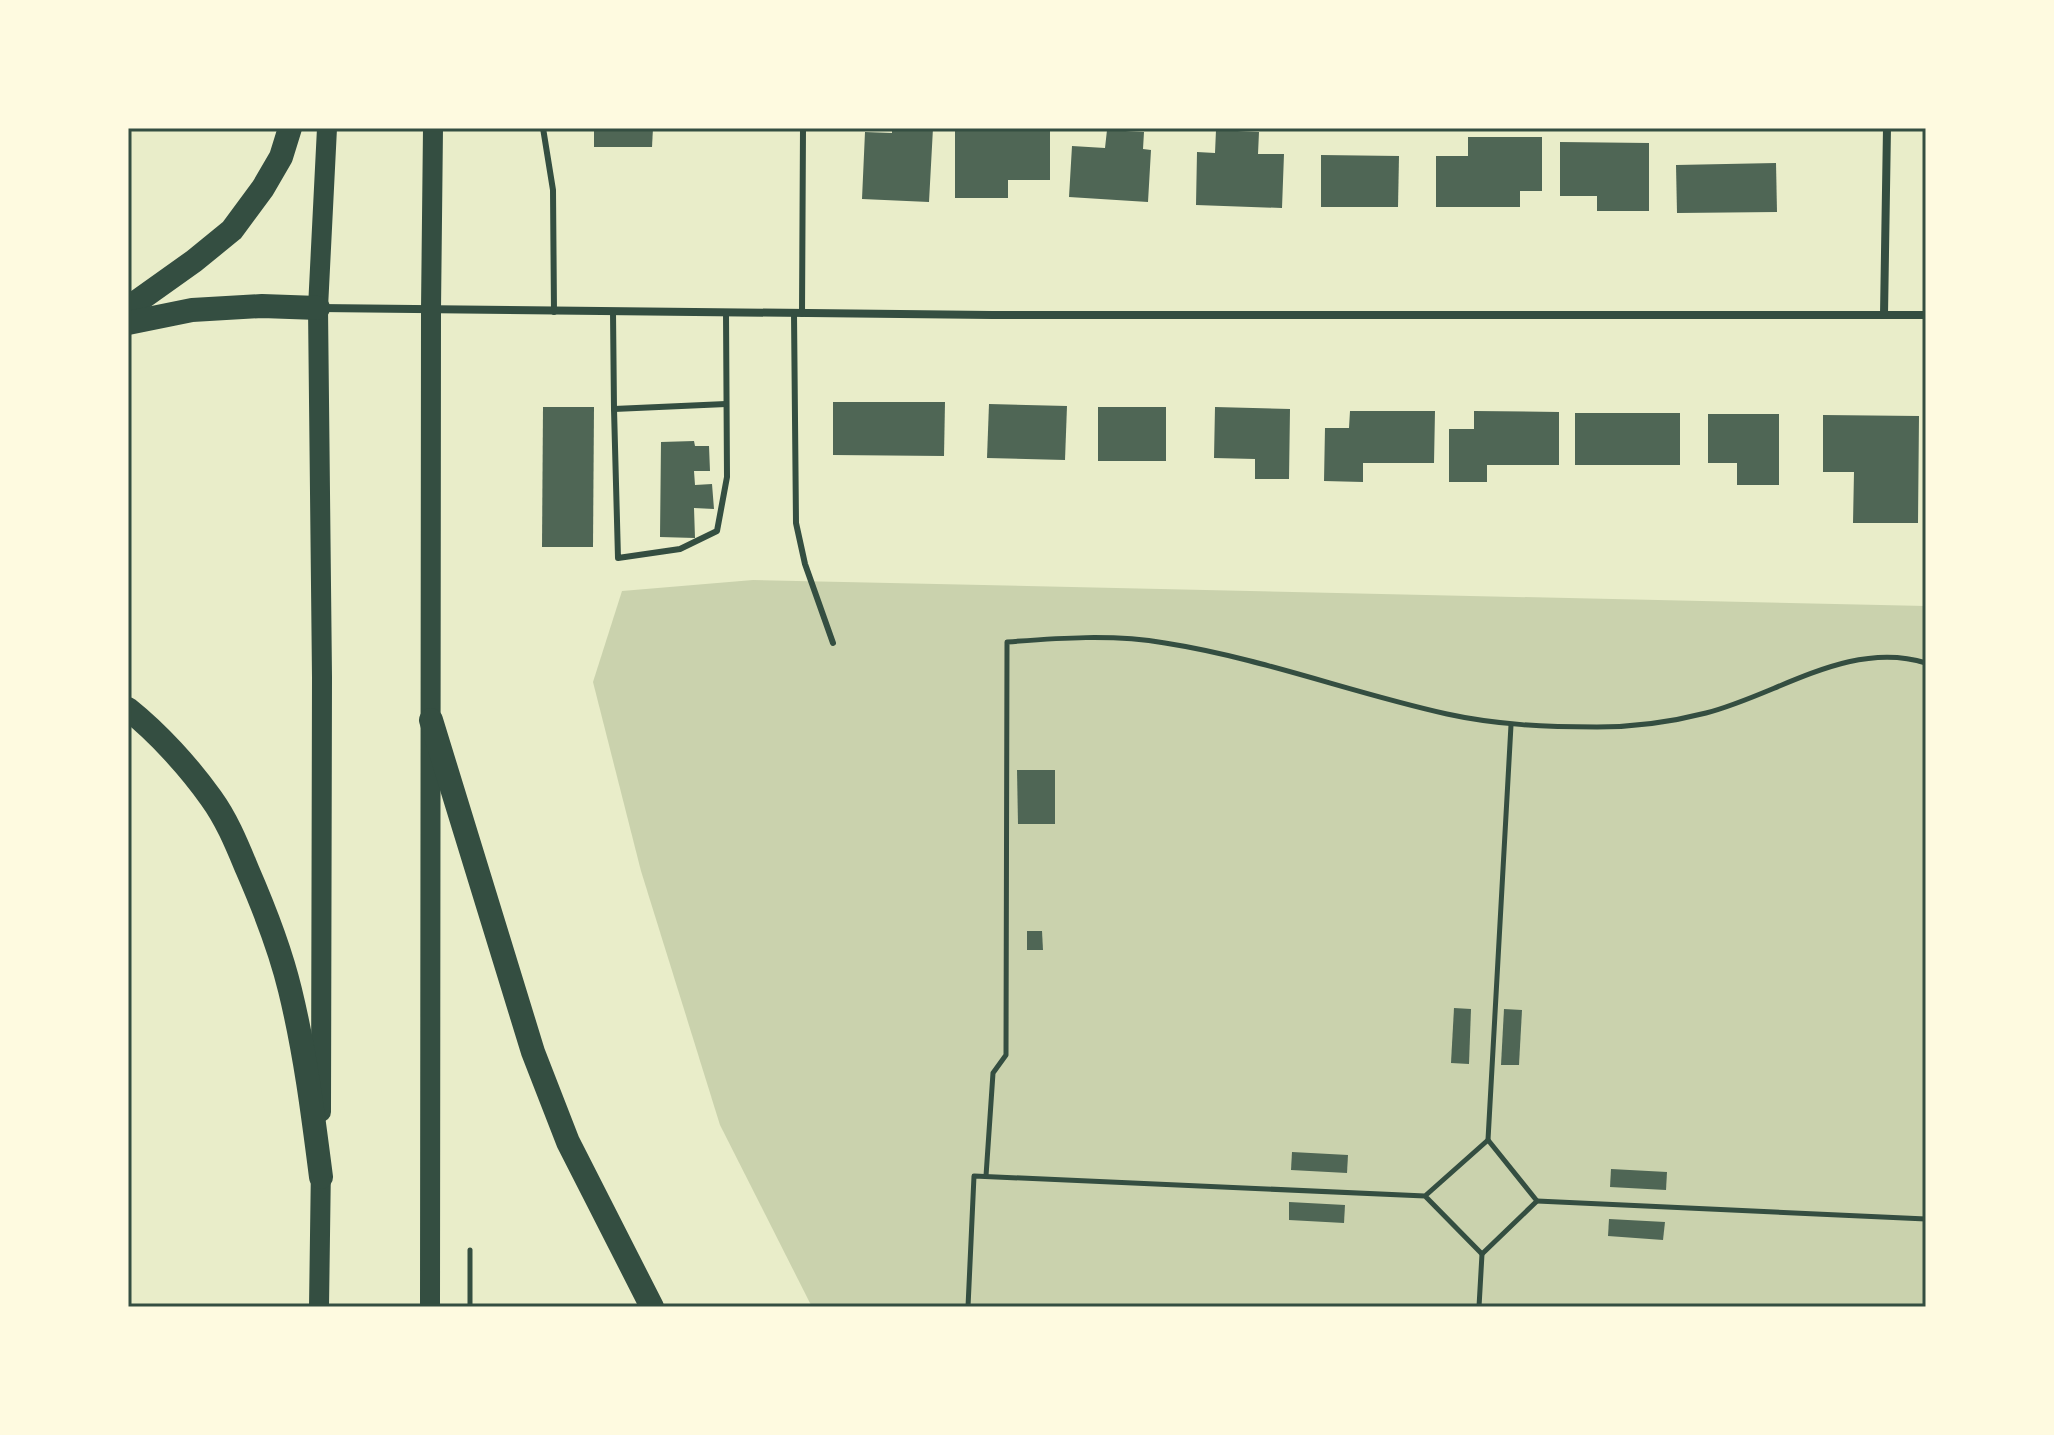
<svg xmlns="http://www.w3.org/2000/svg" width="2054" height="1435" viewBox="0 0 2054 1435" font-family="'Alegreya Sans',sans-serif">
  <rect width="100%" height="100%" fill="#e9edc9"/>
  <polygon fill="#cad2ad" points="753,580 1926,606 1926,1307 812,1307 720,1125 641,871 593,682 622,591"/>
  <g fill="#4f6655">
    <polygon points="594,128 653,128 652,147 594,147"/>
    <polygon points="892,128 933,128 929,202 862,199 865,132 892,133"/>
    <polygon points="955,128 1050,128 1050,180 1008,180 1008,198 955,198"/>
    <polygon points="1107,130 1144,132 1143,149 1151,150 1148,202 1069,197 1072,146 1105,148"/>
    <polygon points="1216,130 1259,132 1258,154 1284,154 1282,208 1196,205 1197,152 1215,153"/>
    <polygon points="1468,137 1542,137 1542,191 1520,191 1520,207 1436,207 1436,156 1468,156"/>
    <polygon points="1560,142 1649,143 1649,211 1597,211 1597,196 1560,196"/>
    <polygon points="1321,155 1399,156 1398,207 1321,207"/>
    <polygon points="1776,163 1777,212 1677,213 1676,165"/>
    <polygon points="833,402 945,402 944,456 833,455"/>
    <polygon points="989,404 1067,406 1065,460 987,458"/>
    <polygon points="543,407 594,407 593,547 542,547"/>
    <rect x="1098" y="407" width="68" height="54"/>
    <polygon points="1215,407 1290,409 1289,479 1255,479 1255,459 1214,458"/>
    <polygon points="1350,411 1435,411 1434,463 1363,463 1363,482 1324,481 1325,428 1349,428"/>
    <polygon points="1474,411 1559,412 1559,465 1487,465 1487,482 1449,482 1449,429 1474,429"/>
    <rect x="1575" y="413" width="105" height="52"/>
    <polygon points="1708,414 1779,414 1779,485 1737,485 1737,463 1708,463"/>
    <polygon points="1823,415 1919,416 1918,523 1853,523 1854,472 1823,472"/>
    <polygon points="694,441 695,446 709,446 710,471 694,471 695,485 712,484 714,509 694,508 695,538 660,537 661,442"/>
    <polygon points="1017,770 1055,770 1055,824 1018,824"/>
    <polygon points="1027,931 1042,931 1043,950 1027,950"/>
    <polygon points="1454,1008 1471,1009 1469,1064 1451,1063"/>
    <polygon points="1504,1009 1522,1010 1519,1065 1501,1065"/>
    <polygon points="1292,1152 1348,1155 1347,1173 1291,1170"/>
    <polygon points="1611,1169 1667,1172 1666,1190 1610,1187"/>
    <polygon points="1289,1202 1345,1205 1344,1223 1289,1220"/>
    <polygon points="1609,1219 1665,1222 1663,1240 1608,1236"/>
  </g>
  <g fill="none" stroke-linecap="round" stroke-linejoin="round">
    <g stroke="#344e41" stroke-width="5">
      <polyline points="1488,1140 1511,725"/>
      <path d="M 986,1176 L 993,1073 L 1006,1055 L 1007,642 C 1059,638 1113,634 1165,643 C 1261,658 1352,693 1447,714 C 1497,725 1547,727 1597,727 C 1633,727 1671,722 1706,713 C 1777,695 1850,639 1926,663"/>
      <polyline points="1537,1201 1926,1219"/>
      <polyline points="470,1250 470,1307"/>
      <polyline points="968,1307 974,1176 1425,1196 1488,1140 1537,1201 1482,1254 1425,1196"/>
      <polyline points="1479,1307 1482,1254"/>
    </g>
    <g stroke="#344e41" stroke-width="6">
      <polyline points="543,128 553,190 554,312"/>
      <polyline points="613,312 614,409 618,558 680,549 717,531 727,477 726,313"/>
      <polyline points="794,314 796,523 805,564 833,643"/>
      <polyline points="802,314 803,128"/>
      <polyline points="614,409 726,404"/>
    </g>
    <g stroke="#344e41" stroke-width="8">
      <polyline points="319,308 992,315 1926,315"/>
      <polyline points="1884,315 1887,128"/>
    </g>
    <g stroke="#344e41" stroke-width="20">
      <polyline points="321,1112 322,677 318,308 327,128"/>
      <polyline points="319,1307 321,1164"/>
      <polyline points="430,1307 431,310 433,128"/>
    </g>
    <g stroke="#344e41" stroke-width="24">
      <polyline points="128,308 194,261 232,230 263,188 281,157 290,128"/>
      <polyline points="128,323 192,310 262,306 318,308"/>
      <path d="M 128,709 C 158,733 189,767 211,798 C 227,820 237,845 247,869 C 264,908 280,948 290,990 C 305,1051 313,1114 321,1177"/>
      <polyline points="431,720 533,1052 568,1142 652,1307"/>
    </g>
  </g>
  <rect width="2054" height="1435" fill="none" stroke="#fefae0" stroke-width="260"/>
  <rect x="130" y="130" width="1794" height="1175" fill="none" stroke="#344e41" stroke-width="3"/>
</svg>
